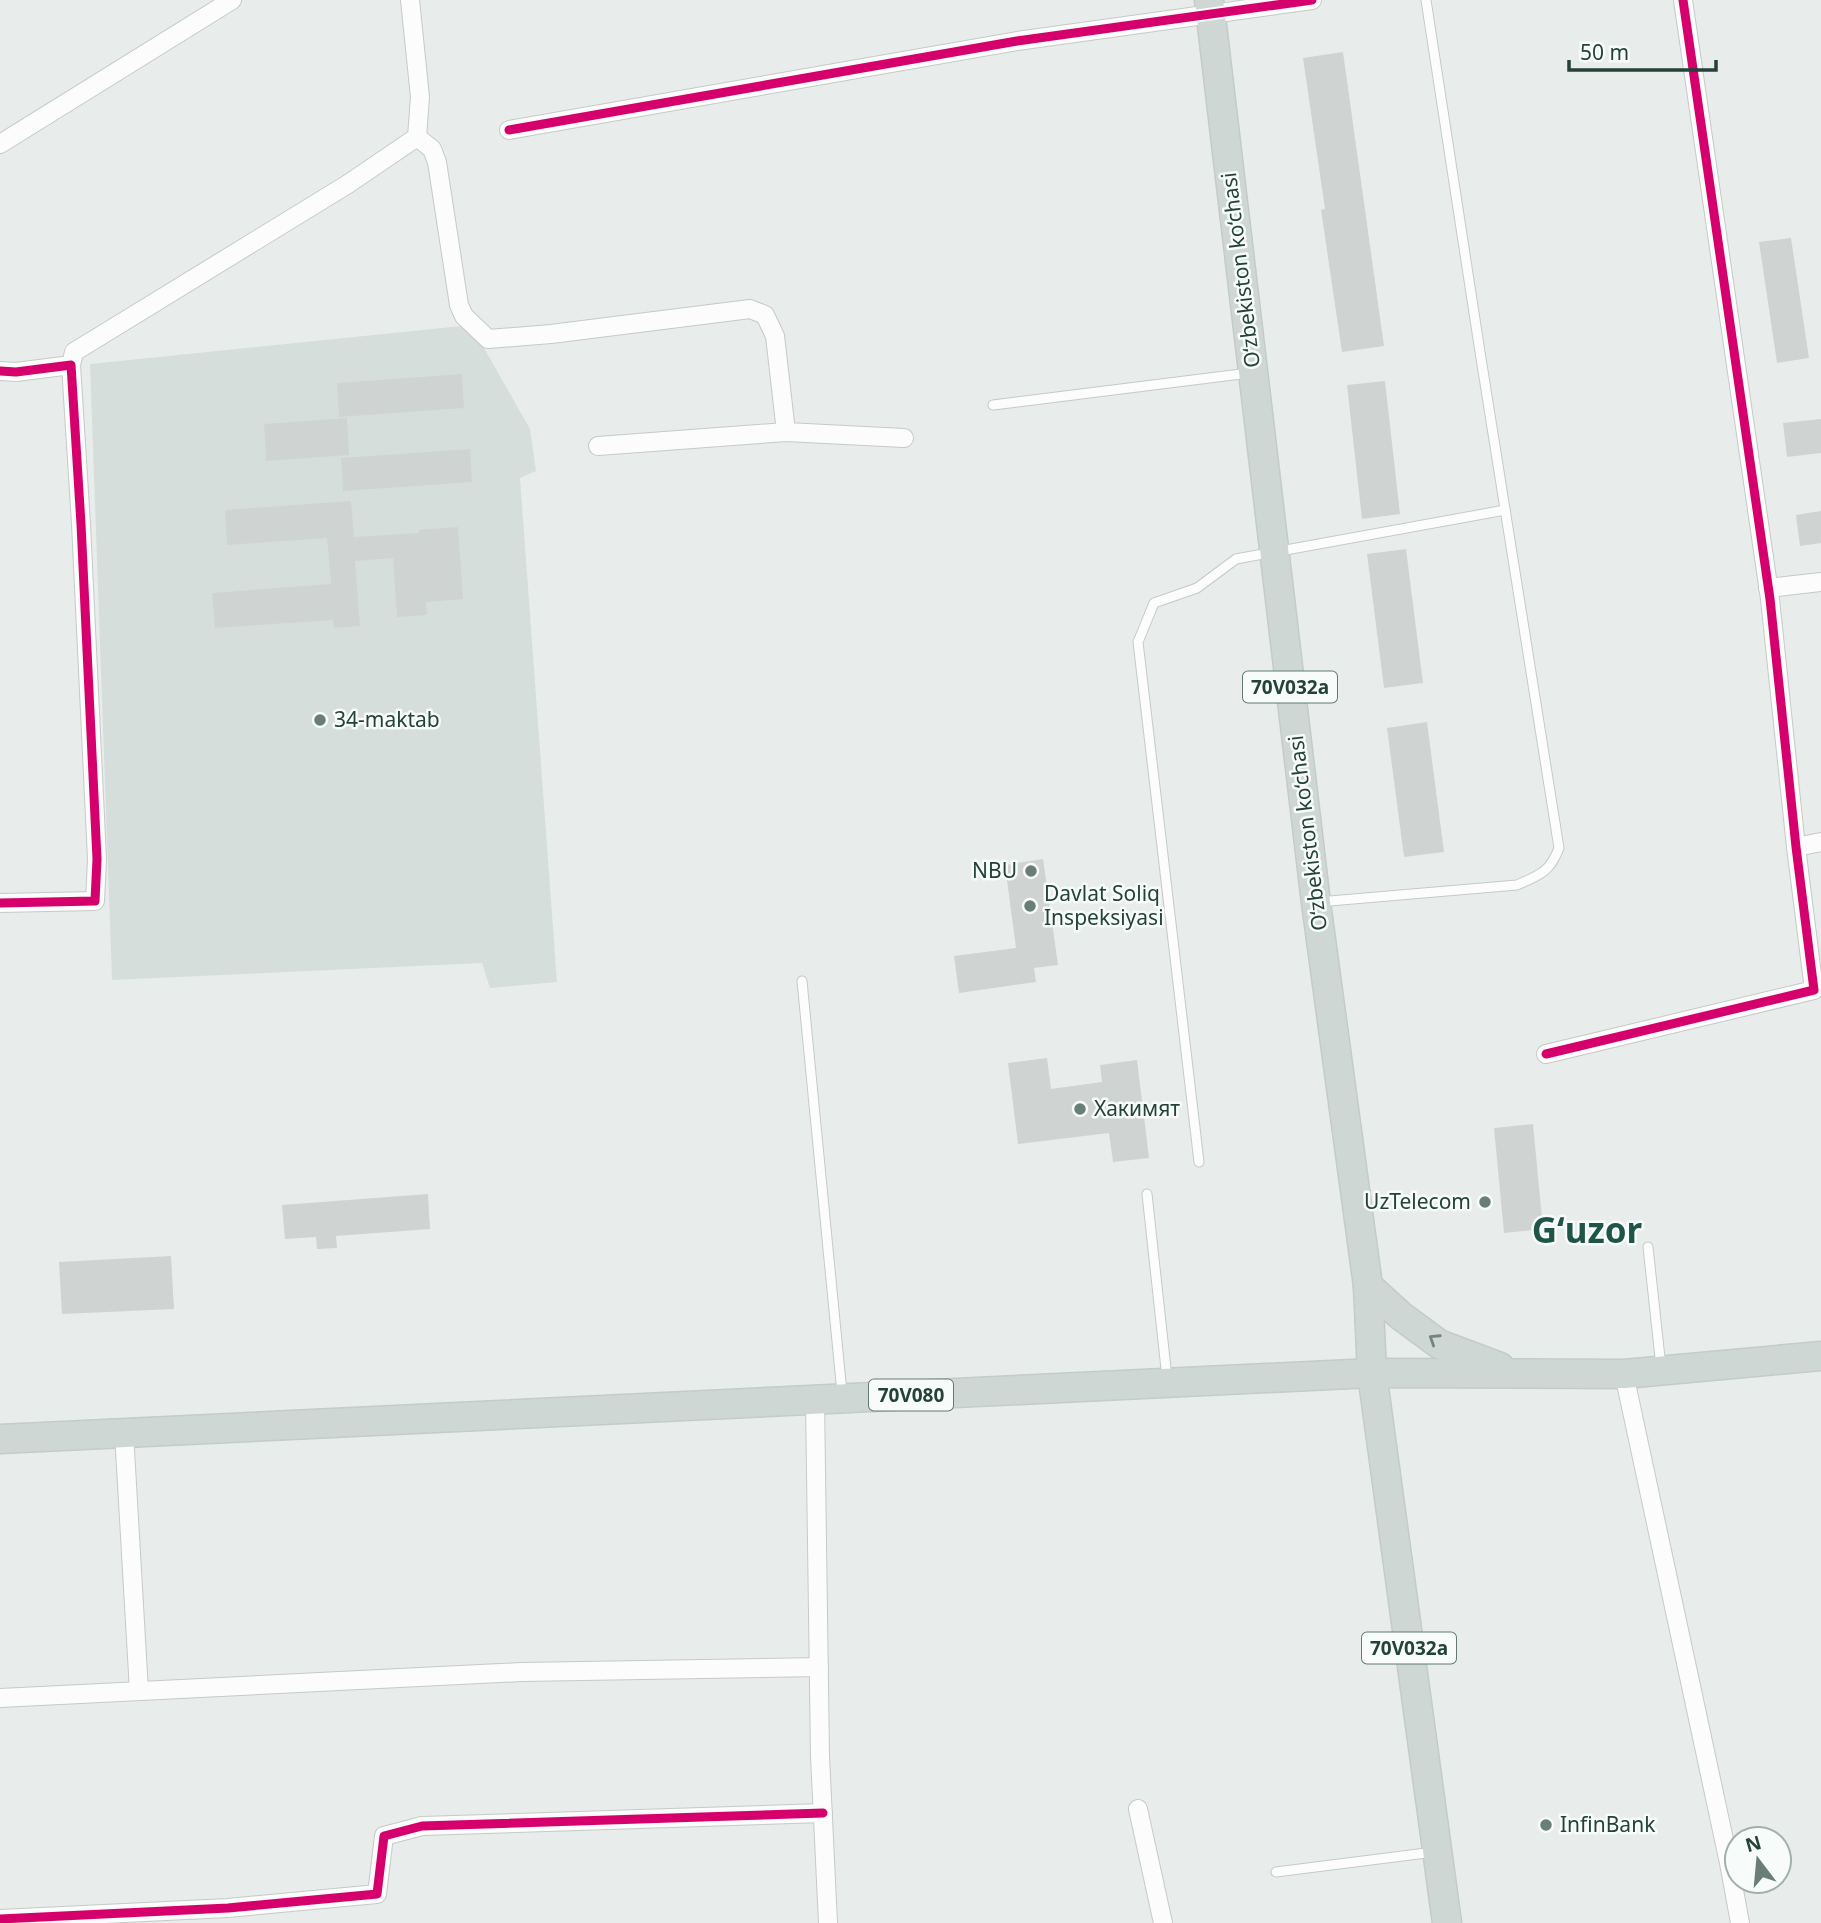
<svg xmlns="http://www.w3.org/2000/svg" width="1821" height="1923" viewBox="0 0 1821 1923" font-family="'Noto Sans',sans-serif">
  <rect width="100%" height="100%" fill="#e8edeb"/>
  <polygon fill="#d6dedb" points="471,325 530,429 536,471 520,478 557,982 490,988 482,963 112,980 90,364"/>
  <g fill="#cfd4d2">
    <polygon points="1343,52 1384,346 1342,352 1321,210 1325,209 1303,58"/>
    <polygon points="1791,238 1809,358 1777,363 1759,242"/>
    <polygon points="462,374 464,408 339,417 337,383"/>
    <polygon points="1385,381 1400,514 1362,519 1347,385"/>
    <polygon points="347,418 349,455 266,461 264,424"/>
    <polygon points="1821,419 1821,453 1787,457 1783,423"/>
    <polygon points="470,449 472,482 343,491 341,458"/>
    <polygon points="351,501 354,537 419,533 419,530 458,527 463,599 426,602 427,615 397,617 393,558 355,561 360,626 334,628 333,620 215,628 212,593 331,584 327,538 227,545 225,510"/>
    <polygon points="1821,511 1821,543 1800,546 1796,515"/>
    <polygon points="1406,549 1423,683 1384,688 1367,554"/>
    <polygon points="1427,722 1444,852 1404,857 1387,728"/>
    <polygon points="1043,859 1058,965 1034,968 1036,982 959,993 954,956 1016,948 1005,865"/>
    <polygon points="1047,1058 1051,1089 1102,1082 1100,1065 1137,1060 1149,1158 1113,1162 1109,1133 1018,1144 1008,1063"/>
    <polygon points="1533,1124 1543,1229 1504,1233 1494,1128"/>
    <polygon points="428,1194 430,1229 336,1236 337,1248 317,1249 316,1237 285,1239 282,1205"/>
    <polygon points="171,1256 174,1309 62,1314 59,1262"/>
  </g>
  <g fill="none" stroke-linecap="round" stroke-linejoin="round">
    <defs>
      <g id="lane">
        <polyline points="993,405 1249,373"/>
        <path d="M 1318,902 L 1517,885 C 1540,875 1550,872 1559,848 L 1480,352 L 1426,0"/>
        <polyline points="802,981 842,1393"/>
        <polyline points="1199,1162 1138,642 1154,603 1197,588 1236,559 1505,510"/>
        <polyline points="1147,1194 1167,1378"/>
        <polyline points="1648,1247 1661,1367"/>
        <polyline points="1276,1872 1434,1852"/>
      </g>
      <g id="street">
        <polyline points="509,130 1017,41 1312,0"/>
        <polyline points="417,137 432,149 437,162 459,305 464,316 488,339 551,334 750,309 765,315 775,336 786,432"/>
        <polyline points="0,144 232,0"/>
        <polyline points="71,365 74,352 348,184 417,137 420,97 410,0"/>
        <polyline points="0,371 16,372 71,365 81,524 97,859 95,901 0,903"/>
        <polyline points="598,446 786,432 904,438"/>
        <polyline points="1768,588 1821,582"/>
        <polyline points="1796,847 1821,842"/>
        <polyline points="1546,1054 1814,990 1796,847 1770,599 1683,0"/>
        <polyline points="1624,1374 1729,1863 1740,1923"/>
        <polyline points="815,1400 820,1756 828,1923"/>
        <polyline points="124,1433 139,1691"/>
        <polyline points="0,1698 521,1672 819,1667"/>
        <polyline points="1138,1809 1163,1923"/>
        <polyline points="0,1919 228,1908 377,1894 384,1836 422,1826 823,1813"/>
      </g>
      <g id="primary">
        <polyline points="1209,0 1316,903 1368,1286 1372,1373 1447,1923"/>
        <polyline points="1368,1286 1401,1316 1439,1344 1500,1367"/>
        <polyline points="0,1439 1372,1373 1624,1374 1821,1356"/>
      </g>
    </defs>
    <use href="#lane" stroke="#c5cac8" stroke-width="11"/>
    <use href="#street" stroke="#c5cac8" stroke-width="20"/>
    <use href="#primary" stroke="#c3ccc9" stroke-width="31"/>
    <use href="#lane" stroke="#fcfcfc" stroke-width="9"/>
    <use href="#street" stroke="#fcfcfc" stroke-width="18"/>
    <use href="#primary" stroke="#cfd7d5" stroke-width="28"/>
    <defs>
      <g id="cycleway">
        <polyline points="509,130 1017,41 1312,0"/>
        <polyline points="0,371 16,372 71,365 81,524 97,859 95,901 0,903"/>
        <polyline points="1546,1054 1814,990 1796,847 1770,599 1683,0"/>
        <polyline points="0,1919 228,1908 377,1894 384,1836 422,1826 823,1813"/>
      </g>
    </defs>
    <use href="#cycleway" stroke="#f7fbf9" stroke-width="13"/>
    <use href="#cycleway" stroke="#d6006c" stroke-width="9"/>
  </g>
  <defs><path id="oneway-chevron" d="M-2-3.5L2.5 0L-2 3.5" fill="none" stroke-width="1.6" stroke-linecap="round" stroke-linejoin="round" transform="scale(1.75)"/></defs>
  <use stroke="#718580" href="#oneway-chevron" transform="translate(1434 1339) rotate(-147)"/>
  <g fill="#697e78" stroke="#f7fbf9" stroke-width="2.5">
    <circle cx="320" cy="720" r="7"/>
    <circle cx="1031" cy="871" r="7"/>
    <circle cx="1030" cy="906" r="7"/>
    <circle cx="1080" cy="1109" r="7"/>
    <circle cx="1485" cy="1202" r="7"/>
    <circle cx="1546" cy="1825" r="7"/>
  </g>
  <g text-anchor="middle" stroke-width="5" stroke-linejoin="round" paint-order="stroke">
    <g fill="#f7fbf9" stroke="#637a73" stroke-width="2">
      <rect x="1243" y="671.5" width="94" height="31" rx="5"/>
      <rect x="869" y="1379.5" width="84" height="31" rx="5"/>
      <rect x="1362" y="1632.5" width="94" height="31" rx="5"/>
    </g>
    <g font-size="19" font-weight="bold" fill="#24423a">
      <text x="1290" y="694">70V032a</text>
      <text x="911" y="1402">70V080</text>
      <text x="1409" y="1655">70V032a</text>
    </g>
    <g font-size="21" fill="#24423a" stroke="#f7fbf9">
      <text transform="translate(1241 270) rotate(-97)" y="7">O‘zbekiston ko‘chasi</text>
      <text transform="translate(1308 833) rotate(-97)" y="7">O‘zbekiston ko‘chasi</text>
    </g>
    <g font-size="21" fill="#24423a" stroke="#f7fbf9" text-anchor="start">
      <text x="334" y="727">34-maktab</text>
      <text x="1017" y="878" text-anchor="end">NBU</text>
      <text x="1044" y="901">Davlat Soliq<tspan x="1044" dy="24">Inspeksiyasi</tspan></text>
      <text x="1094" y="1116">Хакимят</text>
      <text x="1471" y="1209" text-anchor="end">UzTelecom</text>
      <text x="1560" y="1832">InfinBank</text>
    </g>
    <g font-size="35" font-weight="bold" fill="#1f5548" stroke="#f7fbf9">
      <text x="1587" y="1243">Gʻuzor</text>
    </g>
  </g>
  <g transform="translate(1758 1860) rotate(344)"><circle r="33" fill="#f7fbf9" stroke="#a3b1ad" stroke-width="2"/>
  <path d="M0-5L12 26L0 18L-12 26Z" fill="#697e78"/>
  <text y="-10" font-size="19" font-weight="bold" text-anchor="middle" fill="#24423a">N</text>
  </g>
  <path d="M1569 60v10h147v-10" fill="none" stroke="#24423a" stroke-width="3.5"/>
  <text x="1580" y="60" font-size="21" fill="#24423a" stroke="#f7fbf9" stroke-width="5" paint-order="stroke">50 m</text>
</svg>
